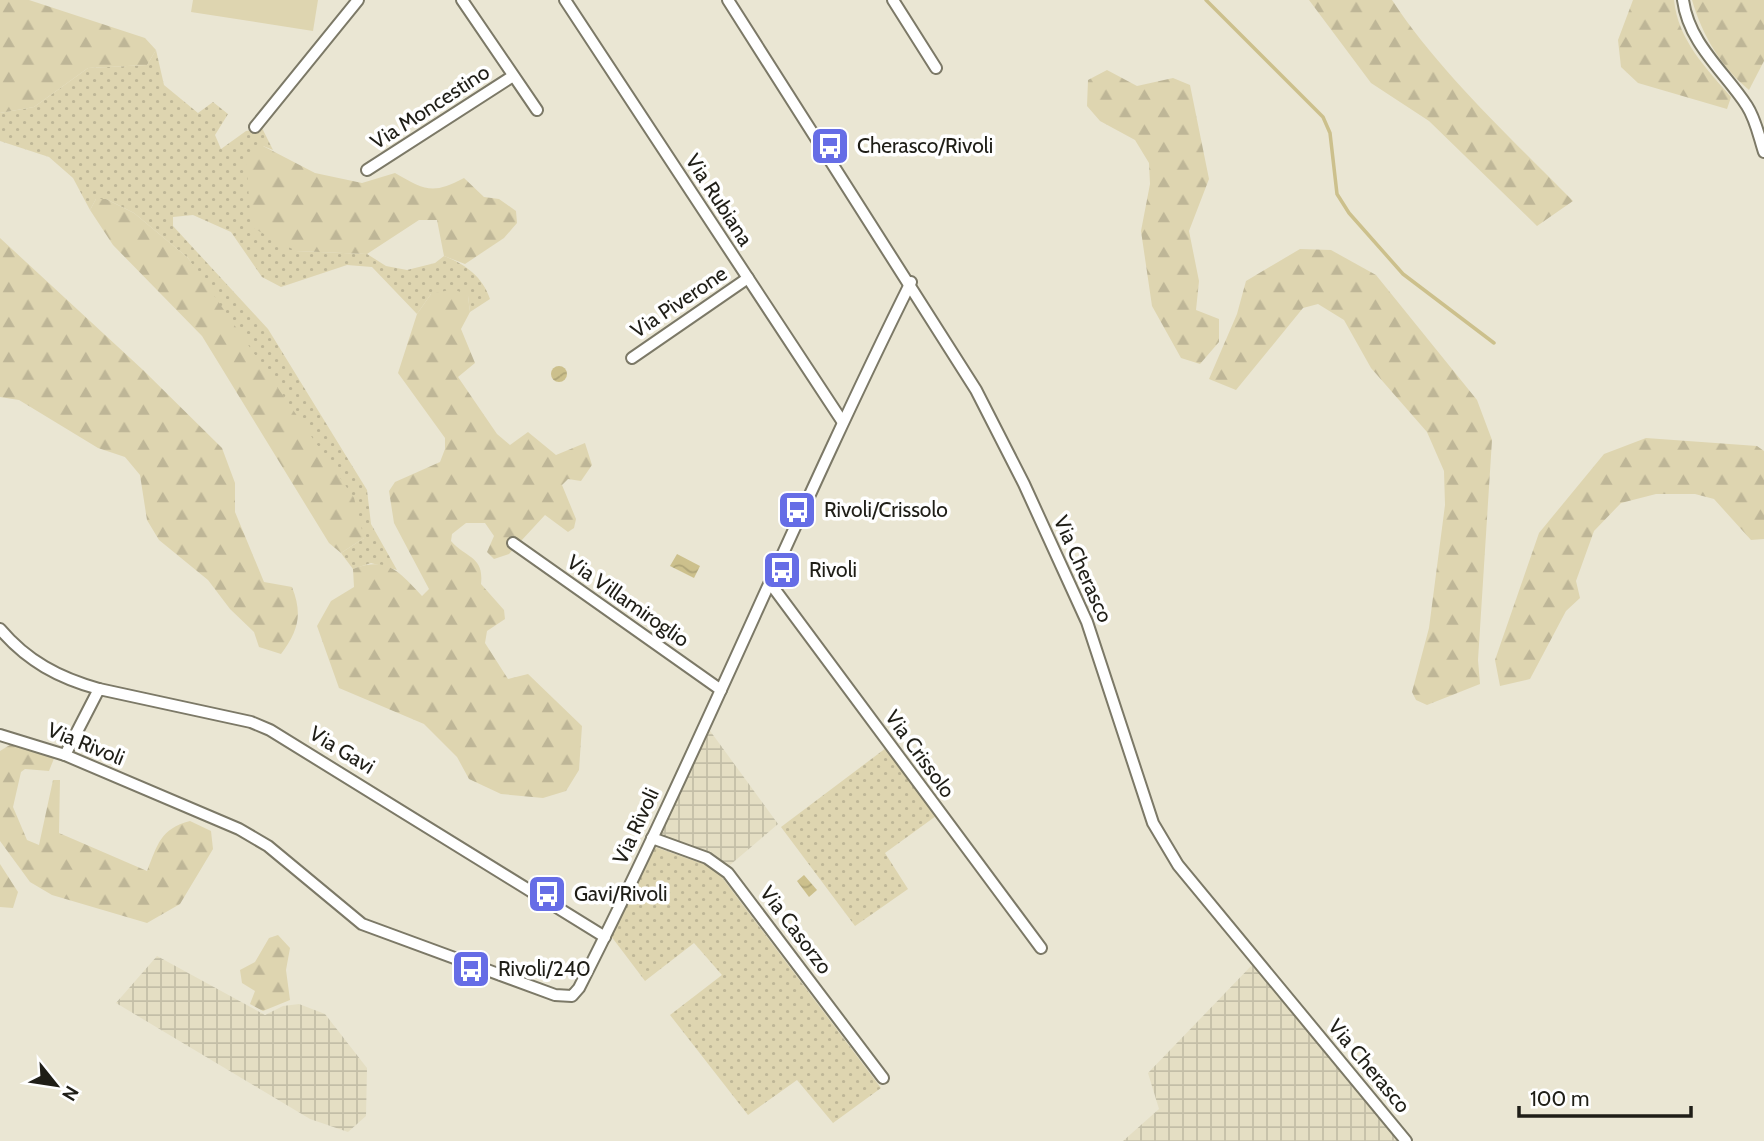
<svg xmlns="http://www.w3.org/2000/svg" width="1764" height="1141" viewBox="0 0 1764 1141" font-family="Cabin,sans-serif">
  <defs>
    <pattern id="industrial-grid" width="8" height="8" patternUnits="userSpaceOnUse" patternTransform="scale(1.75)"><rect width="8" height="8" fill="#e4dec3"/><path d="M0 4h8M4 0v8" fill="none" stroke="#c3bea7"/></pattern>
    <pattern id="grass-dots" width="8" height="8" patternUnits="userSpaceOnUse" patternTransform="scale(1.75)"><rect width="8" height="8" fill="#ded5b0"/><path d="M2 2h.1M6 6h.1" fill="none" stroke="#beb697" stroke-width="1.8" stroke-linecap="round"/></pattern>
    <pattern id="forest-firs" width="22" height="20" patternUnits="userSpaceOnUse" patternTransform="scale(1.75)"><rect width="22" height="20" fill="#ded5b0"/><path d="M5 1l3.5 6h-7zM16 11l3.5 6h-7z" fill="#beb697"/></pattern>
    <pattern id="water-waves" width="16" height="10" patternUnits="userSpaceOnUse" patternTransform="scale(1.75)"><rect width="16" height="10" fill="#ccc08c"/><path d="M0 5q4-4 8 0t8 0" fill="none" stroke="#afa578"/></pattern>
  </defs>
  <rect width="100%" height="100%" fill="#eae6d3"/>
  <g fill="url(#industrial-grid)">
    <polygon points="708,728 778,824 730,865 659,836"/>
    <polygon points="157,956 265,1015 283,1006 299,1004 325,1014 367,1068 366,1116 348,1132 310,1119 116,1003"/>
    <polygon points="1253,964 1366,1099 1398,1141 1123,1141 1159,1109 1148,1073"/>
  </g>
  <g fill="url(#grass-dots)">
    <path d="M 156,50 L 164,85 L 198,113 L 213,102 L 228,114 L 215,135 L 221,149 L 246,131 L 262,128 L 273,150 L 263,146 L 296,251 L 367,254 L 386,266 L 407,270 L 435,263 L 444,256 C 465,264 483,277 490,299 L 470,312 L 468,296 L 431,294 L 417,314 L 372,267 L 347,265 L 281,287 L 262,277 L 231,232 L 193,215 L 173,217 L 173,226 L 268,329 L 367,490 L 371,524 L 397,570 L 371,563 L 353,569 L 341,553 L 364,538 L 188,258 L 134,213 L 106,199 L 96,199 L 90,210 L 73,178 L 49,157 L 0,141 L 0,113 L 34,107 L 88,68 L 147,65 Z"/>
    <polygon points="886,748 936,816 885,853 908,889 855,926 781,827"/>
    <polygon points="655,847 715,868 881,1088 833,1123 797,1080 748,1115 670,1015 722,975 694,943 645,981 611,936"/>
  </g>
  <g fill="url(#forest-firs)">
    <polygon points="0,0 29,0 145,38 156,50 147,65 88,68 34,107 0,113"/>
    <path d="M 1309,0 L 1392,0 C 1440,73 1512,139 1573,201 L 1537,226 L 1429,121 L 1371,83 Z"/>
    <path d="M 1633,0 L 1674,0 C 1678,40 1706,68 1731,97 L 1727,109 L 1638,83 L 1621,67 L 1618,40 Z"/>
    <path d="M 1692,0 L 1764,0 L 1764,61 L 1749,90 C 1721,67 1702,35 1692,0 Z"/>
    <polygon points="1107,70 1137,86 1173,78 1190,85 1209,179 1189,231 1199,281 1196,310 1219,319 1219,342 1200,364 1181,358 1152,306 1141,231 1150,184 1149,163 1135,140 1100,121 1087,106 1088,80"/>
    <path d="M 263,146 L 315,173 L 362,183 L 395,173 C 425,190 432,195 464,178 L 484,197 L 499,199 L 516,211 L 517,223 L 504,238 L 465,264 L 444,256 L 437,220 L 419,220 L 367,254 L 296,251 L 251,227 L 246,157 Z"/>
    <polygon points="96,199 106,199 134,213 188,258 354,498 364,538 341,553 329,543 202,336 113,245 90,210"/>
    <path d="M 0,238 L 143,370 L 222,448 L 235,483 L 235,512 L 264,582 L 292,587 C 303,615 298,631 281,654 L 259,647 L 254,632 L 230,609 L 208,580 L 159,540 L 147,520 L 140,475 L 125,457 L 98,448 L 19,400 L 0,397 Z"/>
    <polygon points="1300,249 1331,250 1376,275 1477,400 1492,440 1478,660 1480,684 1427,705 1416,700 1412,692 1429,628 1445,505 1444,471 1427,432 1371,368 1344,320 1318,304 1303,308 1236,390 1209,379 1237,314 1246,281"/>
    <path d="M 454,289 L 468,296 L 470,312 L 461,329 L 475,363 L 458,377 L 497,434 L 510,445 L 528,432 L 556,455 L 585,443 L 592,465 L 581,481 L 568,479 L 562,485 L 576,519 L 574,528 L 568,532 L 545,515 L 509,554 L 494,559 L 487,552 L 494,536 L 485,523 L 466,523 L 452,534 L 451,541 C 467,559 484,556 481,584 L 504,610 L 505,619 L 487,631 L 485,643 L 508,679 L 528,674 L 582,726 L 579,770 L 566,791 L 543,798 L 501,794 L 469,779 L 457,757 L 424,724 L 339,688 L 317,626 L 331,601 L 354,587 L 353,569 C 388,556 399,572 422,596 L 429,589 L 394,523 L 389,491 L 395,482 L 440,462 L 445,449 L 445,438 L 398,373 L 417,314 L 431,294 Z"/>
    <polygon points="1646,438 1757,446 1764,451 1764,539 1751,540 1714,499 1695,494 1656,494 1621,503 1594,531 1576,581 1580,598 1566,611 1530,679 1500,686 1495,660 1539,533 1604,454"/>
    <path d="M 13,743 L 55,756 L 49,771 L 25,769 L 21,772 L 13,807 L 27,840 L 39,845 L 53,780 L 60,780 L 59,833 L 147,871 C 158,844 160,829 190,821 L 211,831 L 213,849 L 180,904 L 147,923 L 52,895 L 30,882 L 0,841 L 0,751 Z"/>
    <polygon points="0,864 18,892 13,908 0,907"/>
    <polygon points="278,935 290,948 286,970 290,1000 263,1011 250,1004 255,991 242,983 240,970 255,962 269,938"/>
  </g>
  <polygon fill="#ded5b0" points="193,0 318,0 313,31 191,12"/>
  <g fill="url(#water-waves)">
    <circle cx="559" cy="374" r="8"/>
    <polygon points="677,554 700,566 694,578 670,566"/>
    <polygon points="804,875 817,890 809,897 797,881"/>
  </g>
  <g fill="none" stroke-linecap="round" stroke-linejoin="round">
    <polyline stroke="#ccc08c" stroke-width="3.5" points="1206,0 1323,117 1330,133 1337,194 1349,213 1403,274 1494,343"/>
    <defs>
      <g id="street">
        <polyline points="462,0 537,110"/>
        <polyline points="565,0 842,421"/>
        <polyline points="728,0 976,390 1024,484 1087,622 1153,823 1178,865 1406,1141"/>
        <polyline points="893,0 936,68"/>
        <path d="M 1683,0 C 1689,44 1725,72 1747,106 C 1756,120 1759,137 1764,152"/>
        <polyline points="255,127 358,0"/>
        <polyline points="367,170 513,76"/>
        <polyline points="632,358 748,278"/>
        <polyline points="513,543 721,690"/>
        <polyline points="770,583 1041,948"/>
        <path d="M 0,629 C 27,661 59,678 99,689"/>
        <path d="M 0,735 L 65,755 L 239,829 L 268,846 L 362,924 L 555,995 L 572,996 L 579,988 C 697,756 795,515 911,282"/>
        <polyline points="65,755 99,689 251,722 270,730 605,937"/>
        <polyline points="652,838 707,858 728,873 883,1078"/>
      </g>
    </defs>
    <use href="#street" stroke="#7c7967" stroke-width="14"/>
    <use href="#street" stroke="#fff" stroke-width="10"/>
  </g>
  <defs>
    <symbol id="bus-square" viewBox="-11 -11 22 22"><rect x="-9" y="-9" width="18" height="18" rx="4" fill="#666de6" stroke="#fff"/><path d="M-5-6H5V4H4V6H2V4H-2V6H-4V4H-5ZM-3.5-4V0h7V-4ZM-3.5 1.2v1.5H-2V1.2ZM2 1.2v1.5H3.5V1.2Z" fill="#fff"/></symbol>
  </defs>
  <g fill-rule="evenodd">
    <use href="#bus-square" x="808" y="124" width="44" height="44"/>
    <use href="#bus-square" x="775" y="488" width="44" height="44"/>
    <use href="#bus-square" x="760" y="548" width="44" height="44"/>
    <use href="#bus-square" x="525" y="872" width="44" height="44"/>
    <use href="#bus-square" x="449" y="947" width="44" height="44"/>
  </g>
  <g text-anchor="middle" stroke-width="7" stroke-linejoin="round" paint-order="stroke">
    <g font-size="21" fill="#1f1e17" stroke="#fff">
      <text transform="translate(430 107) rotate(-33)" y="7">Via Moncestino</text>
      <text transform="translate(719 200) rotate(57)" y="7">Via Rubiana</text>
      <text transform="translate(679 302) rotate(-34)" y="7">Via Piverone</text>
      <text transform="translate(1083 569) rotate(66)" y="7">Via Cherasco</text>
      <text transform="translate(628 601) rotate(35)" y="7">Via Villamiroglio</text>
      <text transform="translate(86 744) rotate(22)" y="7">Via Rivoli</text>
      <text transform="translate(342 750) rotate(31)" y="7">Via Gavi</text>
      <text transform="translate(920 754) rotate(54)" y="7">Via Crissolo</text>
      <text transform="translate(636 826) rotate(-65)" y="7">Via Rivoli</text>
      <text transform="translate(796 930) rotate(53)" y="7">Via Casorzo</text>
      <text transform="translate(1369 1066) rotate(50)" y="7">Via Cherasco</text>
    </g>
    <g font-size="21" fill="#1f1e17" stroke="#fff" text-anchor="start">
      <text x="857" y="153">Cherasco/Rivoli</text>
      <text x="824" y="517">Rivoli/Crissolo</text>
      <text x="809" y="577">Rivoli</text>
      <text x="574" y="901">Gavi/Rivoli</text>
      <text x="498" y="976">Rivoli/240</text>
    </g>
  </g>
  <g transform="translate(56 1085) rotate(120)" stroke="#ffffff" stroke-width="5" paint-order="stroke">
  <path d="M0-5L12 26L0 18L-12 26Z" fill="#1f1e17"/>
  <text y="-10" font-size="19" font-weight="bold" text-anchor="middle" fill="#1f1e17">N</text>
  </g>
  <path d="M1519 1106v10h172v-10" fill="none" stroke="#1f1e17" stroke-width="3.5"/>
  <text x="1530" y="1106" font-size="21" fill="#1f1e17" stroke="#ffffff" stroke-width="5" paint-order="stroke">100 m</text>
</svg>
